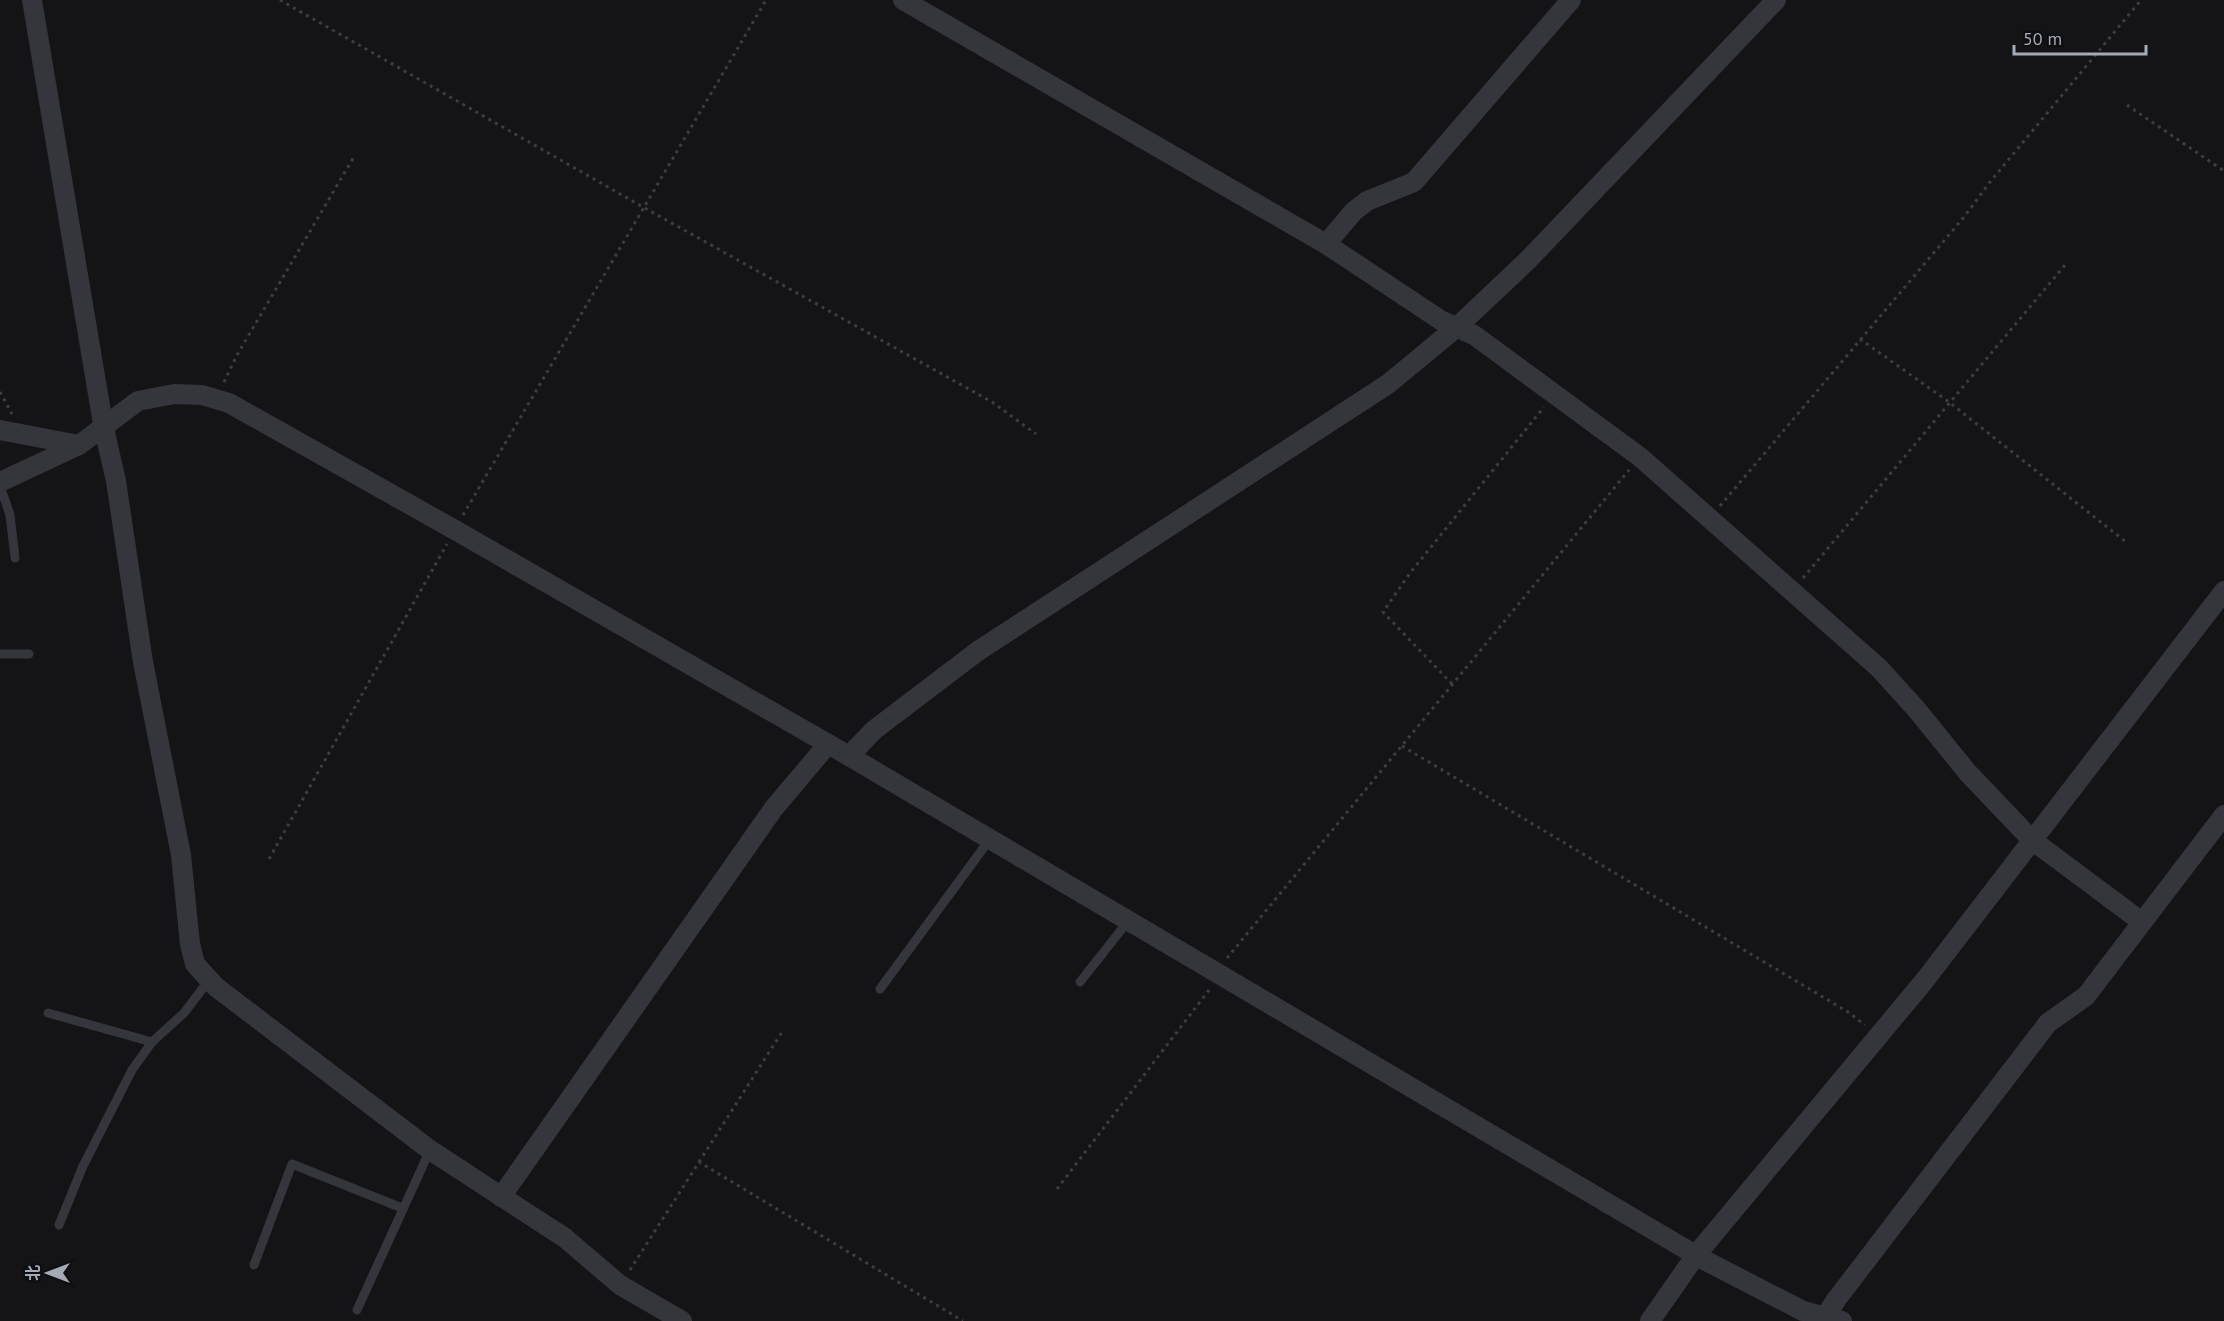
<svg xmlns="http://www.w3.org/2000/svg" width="2224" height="1321" viewBox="0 0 2224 1321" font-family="'PT Sans','Noto Sans SC',sans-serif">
  <rect width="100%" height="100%" fill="#141416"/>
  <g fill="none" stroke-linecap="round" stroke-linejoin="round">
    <g stroke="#3b3d42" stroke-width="3" stroke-dasharray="3 4.5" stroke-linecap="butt">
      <polyline points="280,0 643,207 992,402 1036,434"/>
      <polyline points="2127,105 2224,171"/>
      <polyline points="1860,339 1949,402 2126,542"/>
      <polyline points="224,382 237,355 355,155"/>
      <polyline points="0,392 12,414"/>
      <polyline points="1720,506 1964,217 1990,182 2141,0"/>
      <polyline points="463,515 766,0"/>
      <polyline points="1803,578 2065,265"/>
      <polyline points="1452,684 1383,612 1410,573 1544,407"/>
      <polyline points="1402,746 1848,1012 1865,1025"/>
      <polyline points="269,859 447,544"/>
      <polyline points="1227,958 1629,470"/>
      <polyline points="699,1162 782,1032"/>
      <polyline points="1057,1189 1209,990"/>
      <polyline points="630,1270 699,1162 963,1321"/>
    </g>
    <g stroke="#35363b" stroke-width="9">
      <polyline points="0,486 10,515 15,558"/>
      <polyline points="0,654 29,654"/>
      <polyline points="1080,982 1129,920"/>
      <polyline points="880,989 990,839"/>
      <polyline points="48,1013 152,1042"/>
      <polyline points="59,1225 83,1166 132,1070 152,1042 184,1013 209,980"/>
      <polyline points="254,1265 292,1164 402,1208"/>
      <polyline points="357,1310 430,1150"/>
    </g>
    <g stroke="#35363b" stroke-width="20">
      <polyline points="32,0 103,424 116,481 143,662 181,855 190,944 195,964 216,987 430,1150 565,1238 620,1285 682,1321"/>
      <polyline points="903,0 1326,244 1442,321 1474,335 1640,457 1879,668 1917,710 1968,773 2032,840 2142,922"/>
      <polyline points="1326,244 1354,211 1367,201 1414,182 1571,0"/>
      <polyline points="0,430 79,445"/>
      <polyline points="0,482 79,445 138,401 174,394 202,395 229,403 455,530 849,756 1704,1260 1803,1311 1842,1321"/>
      <polyline points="849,756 874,730 978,651 1388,384 1457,327 1528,260 1776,0"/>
      <polyline points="501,1197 774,808 828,744"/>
      <polyline points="1825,1317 1836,1300 2048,1023 2086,996 2224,815"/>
      <polyline points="1650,1321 1696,1255 1925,980 2224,591"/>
    </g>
  </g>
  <g transform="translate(48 1273) rotate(270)" stroke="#0f0f11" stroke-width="4.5" paint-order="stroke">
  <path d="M0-4.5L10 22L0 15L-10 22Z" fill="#a5aab7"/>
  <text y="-9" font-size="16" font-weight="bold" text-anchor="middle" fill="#a5aab7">北</text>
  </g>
  <path d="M2014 45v9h132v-9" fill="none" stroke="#a5aab7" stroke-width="3"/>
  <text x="2023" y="45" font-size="18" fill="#a5aab7" stroke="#0f0f11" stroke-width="4.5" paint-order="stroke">50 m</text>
</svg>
